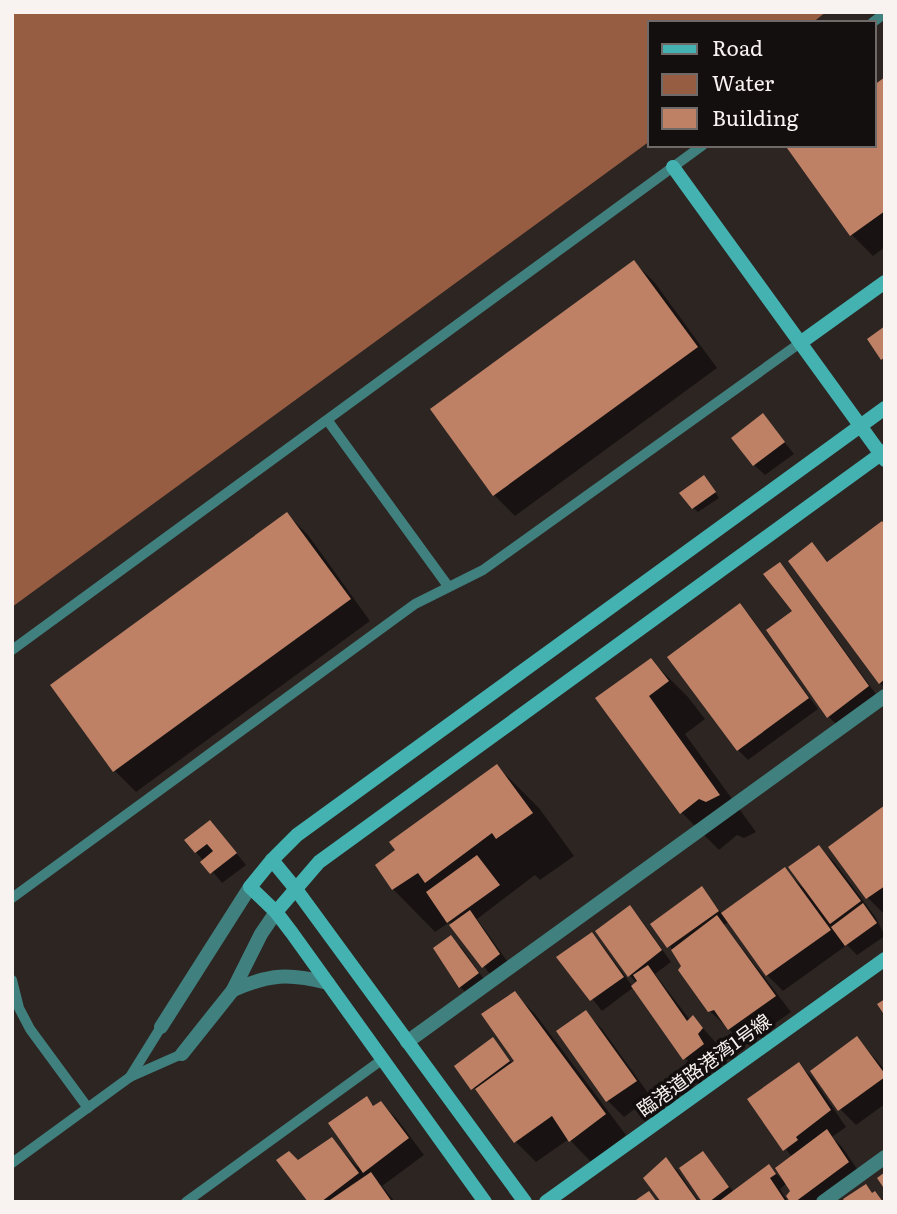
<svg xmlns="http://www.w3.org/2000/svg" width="897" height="1214" viewBox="0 0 897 1214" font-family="Literata,'Noto Sans JP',serif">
  <rect width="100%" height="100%" fill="#2d2522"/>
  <polygon fill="#975d43" points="12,12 826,12 812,23 650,23 650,141 12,607"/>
  <g fill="#0007">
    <polygon points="885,79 885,247 873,256 852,235 789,148 874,145"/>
    <polygon points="634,262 655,283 717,368 515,516 494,495"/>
    <polygon points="763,416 794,454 765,475 754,465"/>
    <polygon points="708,482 719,498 698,512 693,508"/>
    <polygon points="287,514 308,535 370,621 136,792 115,771"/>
    <polygon points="885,527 885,688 880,683 812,545 829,563"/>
    <polygon points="779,564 790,575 878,697 839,727 829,717 768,630 794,611"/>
    <polygon points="740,606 750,616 818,709 748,760 738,750"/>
    <polygon points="651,660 688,697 705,719 685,734 756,832 744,838 737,835 719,850 682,813 598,699"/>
    <polygon points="497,766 539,808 574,856 540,880 535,875 477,919 510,965 493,978 450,922 435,932 393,889"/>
    <polygon points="885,807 885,915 868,898 830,847"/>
    <polygon points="220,833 246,865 222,883 196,852"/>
    <polygon points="819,847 835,863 876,918 885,936 857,955 847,945 783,991 767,975 729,921 724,925 791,1012 745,1045 710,1011 676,954 652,925 702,888 722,914 785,870 803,888"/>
    <polygon points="630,907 640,918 671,962 655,974 690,1020 693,1017 718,1045 713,1051 719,1061 701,1074 685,1058 634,987 602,1011 559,957 592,934 602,945 633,987 637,983 629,975"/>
    <polygon points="451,937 462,948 488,985 471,997 460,987"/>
    <polygon points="514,993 535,1014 626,1135 591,1162 569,1139 536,1162 515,1141 457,1066 493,1039 513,1064 517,1061"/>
    <polygon points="586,1013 602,1029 651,1097 624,1117 608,1101 558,1031"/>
    <polygon points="857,1038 885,1070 885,1104 856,1125 840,1109"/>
    <polygon points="799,1064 814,1080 846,1127 832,1137 842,1147 864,1179 832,1202 792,1202 792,1191 787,1183 780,1189 788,1202 704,1202 702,1154 734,1192 769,1167 784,1181 792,1157 749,1099"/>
    <polygon points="367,1099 375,1107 381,1103 397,1119 424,1155 382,1186 395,1202 310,1202 298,1162 332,1139 357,1167 359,1165"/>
    <polygon points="666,1160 677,1170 699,1202 663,1202"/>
  </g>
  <g fill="#be8166">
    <polygon points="885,77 885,211 850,236 787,148 791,145 874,145 874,85"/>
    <polygon points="634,260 698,347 493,496 430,409"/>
    <polygon points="885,326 885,357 881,360 867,339"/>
    <polygon points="763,413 785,442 753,466 731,438"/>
    <polygon points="704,475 716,492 692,509 679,493"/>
    <polygon points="287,512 351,599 113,772 50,685"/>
    <polygon points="882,521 885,525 885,679 879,684 788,561 812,542 827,562"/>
    <polygon points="780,562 869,686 827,718 766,630 792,611 763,574"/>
    <polygon points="740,603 809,698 737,751 667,657"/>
    <polygon points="651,658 669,681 649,696 720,795 706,802 699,799 680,814 595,698"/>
    <polygon points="497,764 533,813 496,839 492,833 425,883 418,873 392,890 375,865 395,850 389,842"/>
    <polygon points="885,805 885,886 866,899 828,847"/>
    <polygon points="210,820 237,853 210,874 200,862 213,851 207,844 195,853 184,840"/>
    <polygon points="819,845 861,901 830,924 788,867"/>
    <polygon points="477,855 500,885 447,923 426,892"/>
    <polygon points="785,867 831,930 766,976 721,913"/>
    <polygon points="702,886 719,911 667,948 650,924"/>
    <polygon points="863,903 877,923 845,946 831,927"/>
    <polygon points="630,905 662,950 628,977 595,931"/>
    <polygon points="470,910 500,954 482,968 449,925"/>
    <polygon points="717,915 776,996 728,1030 714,1010 708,1012 678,970 681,966 671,950"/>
    <polygon points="592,932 624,977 590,1001 556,957"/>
    <polygon points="451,935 479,973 459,988 433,948"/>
    <polygon points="648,965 687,1021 693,1015 703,1028 698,1034 704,1044 683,1060 631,986 637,981 633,975"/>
    <polygon points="515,991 606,1114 569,1142 552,1116 514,1143 475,1089 514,1061 481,1014"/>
    <polygon points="885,999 885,1016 877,1004"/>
    <polygon points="586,1010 637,1081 606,1102 556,1031"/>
    <polygon points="857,1036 885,1074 885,1077 838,1111 810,1071"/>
    <polygon points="493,1037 510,1061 471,1090 454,1066"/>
    <polygon points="799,1062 831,1110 796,1137 798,1140 783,1151 747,1099"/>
    <polygon points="367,1096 373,1106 381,1101 409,1138 363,1173 328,1123"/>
    <polygon points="827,1129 849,1162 795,1202 790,1202 786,1196 790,1191 775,1168"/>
    <polygon points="332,1137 359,1173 321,1202 308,1202 276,1160 289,1151 298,1160"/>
    <polygon points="703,1151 729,1187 709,1202 702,1202 679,1168"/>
    <polygon points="666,1157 698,1202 661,1202 643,1178"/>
    <polygon points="769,1164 776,1174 770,1178 786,1202 718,1202"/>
    <polygon points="371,1172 392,1202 327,1202"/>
    <polygon points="885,1172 885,1190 877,1178"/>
    <polygon points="866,1184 872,1193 875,1191 883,1202 845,1202 843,1199"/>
    <polygon points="649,1191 657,1202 633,1202"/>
  </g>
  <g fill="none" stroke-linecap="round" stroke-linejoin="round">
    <g stroke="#40807e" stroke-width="10">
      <polyline points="872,23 885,13"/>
      <polyline points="328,421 448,586"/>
      <polyline points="12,650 703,145"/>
      <polyline points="12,898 415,604 483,570 800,343"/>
      <polyline points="12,980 19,1008 30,1029 88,1108"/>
      <polyline points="130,1077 161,1027"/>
      <polyline points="12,1163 130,1077 182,1054"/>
      <polyline points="186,1202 383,1059"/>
    </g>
    <g stroke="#40807e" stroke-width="14">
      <path d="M 233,990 C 270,974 289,973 328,983"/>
      <polyline points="161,1027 250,887"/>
      <polyline points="407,1042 885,696"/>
      <polyline points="182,1054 233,990 261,934 276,912"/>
      <polyline points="823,1202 885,1157"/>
    </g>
    <g stroke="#43b2b0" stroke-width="14">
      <polyline points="673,167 885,460"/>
      <polyline points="800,343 885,282"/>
      <polyline points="272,860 295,888 525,1202"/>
      <polyline points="276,912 319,862 885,451"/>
      <polyline points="485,1202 292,933 276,912 250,887 272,860 297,835 885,408"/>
      <polyline points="546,1202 885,959"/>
    </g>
  </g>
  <g text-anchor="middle" stroke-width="7" stroke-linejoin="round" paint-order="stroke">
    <g font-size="19" fill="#f8f2f0" stroke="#130f0e">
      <text transform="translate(704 1065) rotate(-36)" y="7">臨港道路港湾1号線</text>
    </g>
  </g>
  <rect width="897" height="1214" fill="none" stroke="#f8f2f0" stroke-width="28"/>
  <rect x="648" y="21" width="228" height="126" fill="#130f0e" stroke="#6f6a68" stroke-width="2"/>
  <rect x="662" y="44" width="35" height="10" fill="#43b2b0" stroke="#6f6a68" stroke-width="2"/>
  <text x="712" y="56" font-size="21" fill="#f8f2f0">Road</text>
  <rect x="662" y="74" width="35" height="21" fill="#975d43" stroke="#6f6a68" stroke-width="2"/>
  <text x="712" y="91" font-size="21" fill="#f8f2f0">Water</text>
  <rect x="662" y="108" width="35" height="21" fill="#be8166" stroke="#6f6a68" stroke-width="2"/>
  <text x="712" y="126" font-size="21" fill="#f8f2f0">Building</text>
</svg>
